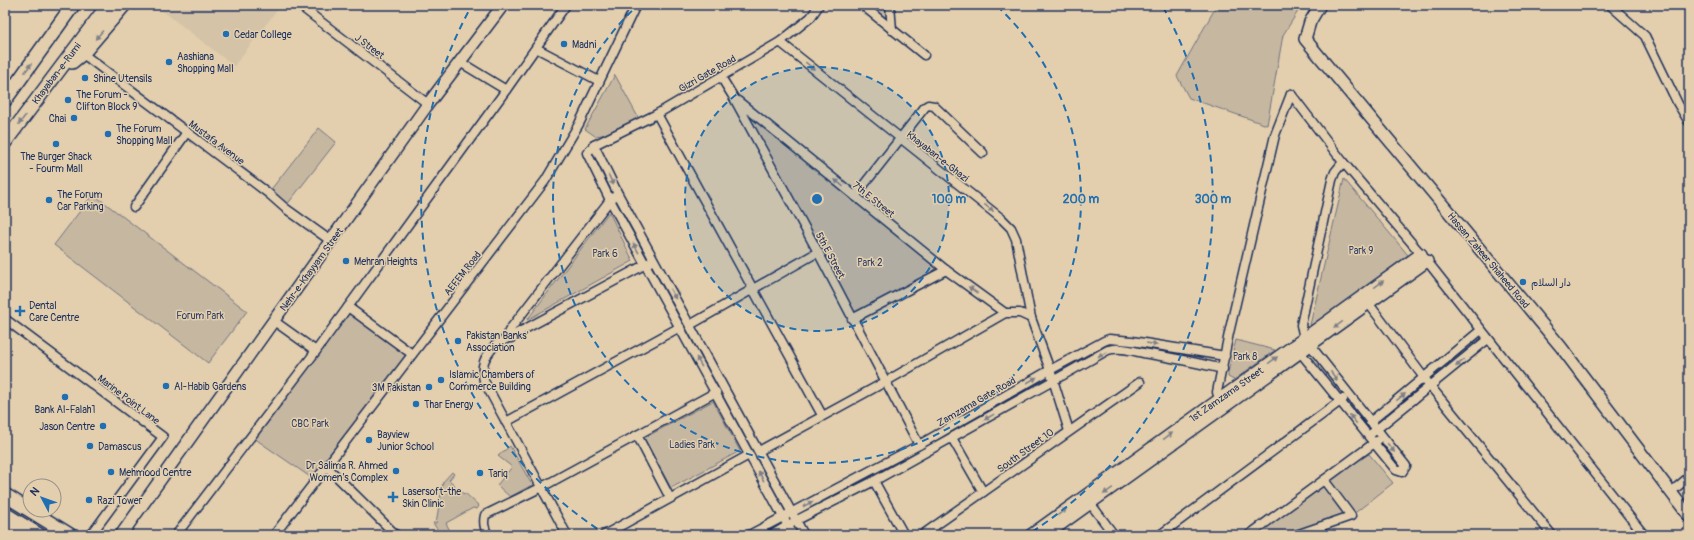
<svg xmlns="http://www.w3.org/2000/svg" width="1694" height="540" viewBox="0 0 1694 540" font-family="Pangolin,'Playpen Sans Arabic',sans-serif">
  <rect width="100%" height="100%" fill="#e3cfad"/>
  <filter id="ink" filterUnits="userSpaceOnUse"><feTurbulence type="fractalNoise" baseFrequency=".025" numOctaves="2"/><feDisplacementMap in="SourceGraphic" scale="8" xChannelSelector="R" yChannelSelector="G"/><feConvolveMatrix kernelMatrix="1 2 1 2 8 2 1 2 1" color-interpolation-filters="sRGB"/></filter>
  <g filter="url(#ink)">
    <polygon fill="#d4c3a7" points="155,5 281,5 234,66"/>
    <g fill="#c6b7a1" stroke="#707380">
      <polygon points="862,5 890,5 892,30"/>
      <polygon points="1217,5 1302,5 1283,35 1267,125 1189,98 1177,76"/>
      <polygon points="615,75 639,119 614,133 595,136 585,129"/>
      <polygon points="734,98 946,270 852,319"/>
      <polygon points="319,128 336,142 286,206 269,192"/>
      <polygon points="1344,179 1408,255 1314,325 1310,325"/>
      <polygon points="93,194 247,311 208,363 54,245"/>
      <polygon points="609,212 633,261 527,320"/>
      <polygon points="348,307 412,354 316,481 251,436"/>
      <polygon points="1236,340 1275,350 1234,380 1228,377 1228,372"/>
      <polygon points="713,401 740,451 671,488 644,438"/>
      <polygon points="510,446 532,485 510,497 497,485 512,467 498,456"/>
      <polygon points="1369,454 1393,483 1351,516 1296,535 1249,535 1324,480"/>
      <polygon points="452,472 454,474 449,480 455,485 454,487 464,494 465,493 479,506 477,509 473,508 446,523 451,533 441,535 433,523 436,523 443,482"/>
    </g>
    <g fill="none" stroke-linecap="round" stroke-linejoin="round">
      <defs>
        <g id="street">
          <polyline points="299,5 428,104"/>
          <polyline points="862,5 924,55"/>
          <polyline points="890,5 892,30"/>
          <polyline points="1610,5 1645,36 1678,104 1689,122"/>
          <polyline points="780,42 1002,219 1011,228 1016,239 1031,318 1050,370 1069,431"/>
          <polyline points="536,48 599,81"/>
          <polyline points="79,51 268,193 285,208 331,241"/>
          <polyline points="460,62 506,90"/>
          <polyline points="721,77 734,98 818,252 919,445"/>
          <polyline points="1291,94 1343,162 1427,261 1644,535"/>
          <polyline points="738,101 946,270 1005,313"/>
          <polyline points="657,114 822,415"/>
          <polyline points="594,145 618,194 804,535"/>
          <polyline points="855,196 925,107 928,105 934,106 983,153"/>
          <polyline points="134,207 187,132"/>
          <polyline points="1366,300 1431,387 1552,535"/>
          <polyline points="348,307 412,354"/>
          <polyline points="5,319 163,437 91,535"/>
          <polyline points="852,319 946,270"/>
          <polyline points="274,321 316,351"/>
          <polyline points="690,325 818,252"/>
          <polyline points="511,338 509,331 511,328 610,200 614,197"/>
          <polyline points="1304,338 1301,325 1332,180 1335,172 1343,162"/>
          <polyline points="1300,352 1396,470 1402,472 1406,466 1310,345"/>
          <polyline points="1220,403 1217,392 1229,333 1275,135 1291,94"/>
          <polyline points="506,422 680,327"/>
          <polyline points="1370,422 1481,330"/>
          <polyline points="1372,433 1488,339"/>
          <polyline points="637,435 670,498"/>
          <polyline points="952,438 983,492"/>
          <polyline points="759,451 885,382 1005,313 1020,313 1031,318"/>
          <polyline points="327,467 396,535"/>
          <polyline points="874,481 904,535"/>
          <polyline points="1671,492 1689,477"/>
          <polyline points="1090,503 1114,535"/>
          <polyline points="176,535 316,351 506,90 566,5"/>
          <polyline points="274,535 545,181 579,124 636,5"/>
          <path d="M 488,535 C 484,528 483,523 485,515 L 542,487 L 716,392"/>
          <path d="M 567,535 L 484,381 C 480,364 485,357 495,345 L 650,262"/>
          <polyline points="604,535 749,455"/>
          <polyline points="749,535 919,445 1050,370 1104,341 1109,339 1132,341 1225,356"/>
          <path d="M 772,535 L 797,520 L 874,481 L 1108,350 C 1120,346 1136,352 1149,354 C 1174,358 1198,363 1223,369"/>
          <polyline points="793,535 610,200 587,153 594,145 657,114 780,42 811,17 819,5"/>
          <polyline points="922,535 1140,382"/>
          <polyline points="1160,535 1343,399"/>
          <polyline points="1249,535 1377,441"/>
          <polyline points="1296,535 1351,516 1324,480"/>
        </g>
        <g id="secondary">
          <polyline points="1320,5 1310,22 1305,39 1561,347 1689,516"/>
          <polyline points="121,535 428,104 503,5"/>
          <polyline points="1031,535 1421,254"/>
          <polyline points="1046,535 1427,261"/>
        </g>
        <g id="primary">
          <polyline points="72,62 83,53 124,5"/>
          <polyline points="5,100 73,5"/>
          <polyline points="5,142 108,5"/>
          <polyline points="5,495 70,535"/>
          <polyline points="5,514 39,535"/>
          <polyline points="5,527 18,535"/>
        </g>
      </defs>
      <use href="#street" stroke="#1b2f5e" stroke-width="11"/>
      <use href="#secondary" stroke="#1b2f5e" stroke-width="14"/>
      <use href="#primary" stroke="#1b2f5e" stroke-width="16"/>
      <use href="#street" stroke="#e3cfad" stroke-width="8"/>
      <use href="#secondary" stroke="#e3cfad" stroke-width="11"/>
      <use href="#primary" stroke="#e3cfad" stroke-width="13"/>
    </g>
    <defs><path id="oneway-solid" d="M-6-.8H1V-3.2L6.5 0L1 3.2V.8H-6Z"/></defs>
    <g fill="#7f7f86">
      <use href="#oneway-solid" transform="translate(99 35) rotate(131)"/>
      <use href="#oneway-solid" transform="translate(810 66) rotate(39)"/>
      <use href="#oneway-solid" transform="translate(28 68) rotate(-54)"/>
      <use href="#oneway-solid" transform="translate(22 120) rotate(127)"/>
      <use href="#oneway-solid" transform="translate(611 180) rotate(64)"/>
      <use href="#oneway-solid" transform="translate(839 183) rotate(-141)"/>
      <use href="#oneway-solid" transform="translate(989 208) rotate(38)"/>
      <use href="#oneway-solid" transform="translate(636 248) rotate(-119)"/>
      <use href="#oneway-solid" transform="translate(1379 284) rotate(-36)"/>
      <use href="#oneway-solid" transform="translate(973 290) rotate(-144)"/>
      <use href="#oneway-solid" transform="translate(673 294) rotate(61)"/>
      <use href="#oneway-solid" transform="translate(1338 325) rotate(144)"/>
      <use href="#oneway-solid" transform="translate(1152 344) rotate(9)"/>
      <use href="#oneway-solid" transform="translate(1103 354) rotate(151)"/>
      <use href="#oneway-solid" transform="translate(1273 360) rotate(-36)"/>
      <use href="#oneway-solid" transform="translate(699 362) rotate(-119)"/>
      <use href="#oneway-solid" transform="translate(1460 363) rotate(140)"/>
      <use href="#oneway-solid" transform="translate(1334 376) rotate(53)"/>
      <use href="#oneway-solid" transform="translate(1032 380) rotate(-30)"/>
      <use href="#oneway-solid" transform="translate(1401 397) rotate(-38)"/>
      <use href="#oneway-solid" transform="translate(989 417) rotate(151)"/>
      <use href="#oneway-solid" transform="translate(1353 419) rotate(-129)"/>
      <use href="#oneway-solid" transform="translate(1168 436) rotate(-36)"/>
      <use href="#oneway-solid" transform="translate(1391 448) rotate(51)"/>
      <use href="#oneway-solid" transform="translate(761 476) rotate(-119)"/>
      <use href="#oneway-solid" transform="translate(1108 491) rotate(145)"/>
      <use href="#oneway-solid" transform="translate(808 504) rotate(-28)"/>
      <use href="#oneway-solid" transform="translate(1062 512) rotate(-36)"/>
    </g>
  </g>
  <circle cx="817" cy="199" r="132" fill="#1f6fb2" fill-opacity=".12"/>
  <g fill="none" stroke="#1f6fb2" stroke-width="2" stroke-dasharray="7 5">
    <circle cx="817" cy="199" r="132"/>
    <path d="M997 6A264 264 0 1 1 637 6"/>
    <path d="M607 535A396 396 0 0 1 471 7M1163 7A396 396 0 0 1 1027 535"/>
  </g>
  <g fill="#1f6fb2" stroke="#e3cfad" stroke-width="1.5">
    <circle cx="226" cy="34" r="4"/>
    <circle cx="564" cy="44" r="4"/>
    <circle cx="169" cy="62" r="4"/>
    <circle cx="85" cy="78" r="4"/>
    <circle cx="68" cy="100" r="4"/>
    <circle cx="74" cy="118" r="4"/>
    <circle cx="108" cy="134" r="4"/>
    <circle cx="56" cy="144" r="4"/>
    <circle cx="49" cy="200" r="4"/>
    <circle cx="346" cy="261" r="4"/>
    <circle cx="1523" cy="282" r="4"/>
    <path d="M18 305h4v4h4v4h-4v4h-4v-4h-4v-4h4z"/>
    <circle cx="458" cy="341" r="4"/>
    <circle cx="441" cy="380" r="4"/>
    <circle cx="166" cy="386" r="4"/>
    <circle cx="429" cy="387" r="4"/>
    <circle cx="65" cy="397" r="4"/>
    <circle cx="416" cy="404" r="4"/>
    <circle cx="103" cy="426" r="4"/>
    <circle cx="369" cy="440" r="4"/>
    <circle cx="90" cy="446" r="4"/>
    <circle cx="396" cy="471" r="4"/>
    <circle cx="111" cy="472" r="4"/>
    <circle cx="480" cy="473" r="4"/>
    <path d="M391 491h4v4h4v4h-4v4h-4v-4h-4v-4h4z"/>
    <circle cx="89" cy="500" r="4"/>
  </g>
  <g text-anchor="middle" stroke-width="3" stroke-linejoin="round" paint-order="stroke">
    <g font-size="10" fill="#1b2f5e" stroke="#e3cfad" text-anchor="start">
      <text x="234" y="38">Cedar College</text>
      <text x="572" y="48">Madni</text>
      <text x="177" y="60">Aashiana<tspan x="177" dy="12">Shopping Mall</tspan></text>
      <text x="93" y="82">Shine Utensils</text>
      <text x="76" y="98">The Forum -<tspan x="76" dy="12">Clifton Block 9</tspan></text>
      <text x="66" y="122" text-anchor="end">Chai</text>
      <text x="116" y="132">The Forum<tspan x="116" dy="12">Shopping Mall</tspan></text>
      <text x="56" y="160" text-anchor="middle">The Burger Shack<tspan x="56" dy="12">- Fourm Mall</tspan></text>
      <text x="57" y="198">The Forum<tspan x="57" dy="12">Car Parking</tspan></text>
      <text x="354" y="265">Mehran Heights</text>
      <text x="1531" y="286">دار السلام</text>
      <text x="29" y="309">Dental<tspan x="29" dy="12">Care Centre</tspan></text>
      <text x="466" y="339">Pakistan Banks'<tspan x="466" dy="12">Association</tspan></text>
      <text x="449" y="378">Islamic Chambers of<tspan x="449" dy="12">Commerce Building</tspan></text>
      <text x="174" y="390">Al-Habib Gardens</text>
      <text x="421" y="391" text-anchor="end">3M Pakistan</text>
      <text x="424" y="408">Thar Energy</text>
      <text x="65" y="413" text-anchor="middle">Bank Al-Falah1</text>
      <text x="95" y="430" text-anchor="end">Jason Centre</text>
      <text x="377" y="438">Bayview<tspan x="377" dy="12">Junior School</tspan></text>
      <text x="98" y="450">Damascus</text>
      <text x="388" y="469" text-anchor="end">Dr Salima R. Ahmed<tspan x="388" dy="12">Women’s Complex</tspan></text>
      <text x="119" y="476">Mehmood Centre</text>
      <text x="488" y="477">Tariq</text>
      <text x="402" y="495">Lasersoft-the<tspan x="402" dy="12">Skin Clinic</tspan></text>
      <text x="97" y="504">Razi Tower</text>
    </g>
    <g font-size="10" fill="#1b2f5e" stroke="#e3cfad">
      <text transform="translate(370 46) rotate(37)" y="4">J Street</text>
      <text transform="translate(56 73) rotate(-53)" y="4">Khayaban-e-Rumi</text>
      <text transform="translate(707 73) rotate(-30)" y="4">Gizri Gate Road</text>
      <text transform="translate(217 142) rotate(37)" y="4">Mustafa Avenue</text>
      <text transform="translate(938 156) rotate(38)" y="4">Khayaban-e-Ghazi</text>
      <text transform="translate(874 199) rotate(39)" y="4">7th E Street</text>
      <text transform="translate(831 255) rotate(62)" y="4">5th E Street</text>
      <text transform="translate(1489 260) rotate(50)" y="4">Hassan Zaheer Shaheed Road</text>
      <text transform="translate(311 269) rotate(-54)" y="4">Nehr-e-Khayyam Street</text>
      <text transform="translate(462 273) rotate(-52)" y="4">AEFEM Road</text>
      <text transform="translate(1226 394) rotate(-35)" y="4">1st Zamzama Street</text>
      <text transform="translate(129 399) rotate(37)" y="4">Marine Point Lane</text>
      <text transform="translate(976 401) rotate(-30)" y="4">Zamzama Gate Road</text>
      <text transform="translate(1025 450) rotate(-36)" y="4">South Street 10</text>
    </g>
    <g font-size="10" fill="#2c3d65" stroke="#e3cfad">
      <text x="1361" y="254">Park 9</text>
      <text x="605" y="257">Park 6</text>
      <text x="870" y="266">Park 2</text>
      <text x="200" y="319">Forum Park</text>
      <text x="1245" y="360">Park 8</text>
      <text x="310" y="427">CBC Park</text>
      <text x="692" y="448">Ladies Park</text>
    </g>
  </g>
  <circle cx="817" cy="199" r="6" fill="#1f6fb2" stroke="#e3cfad" stroke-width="2"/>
  <g font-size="12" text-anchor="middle" font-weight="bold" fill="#1f6fb2" stroke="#e3cfad" stroke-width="3" stroke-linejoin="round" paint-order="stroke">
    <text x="949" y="203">100 m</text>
    <text x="1081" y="203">200 m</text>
    <text x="1213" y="203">300 m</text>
  </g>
  <rect width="1694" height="540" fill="none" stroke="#e3cfad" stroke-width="20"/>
  <rect x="10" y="10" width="1674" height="520" fill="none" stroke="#1b2f5e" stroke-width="1.5" filter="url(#ink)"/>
  <g transform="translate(42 498) rotate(311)"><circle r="19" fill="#e3cfad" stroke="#938f8d"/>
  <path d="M0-3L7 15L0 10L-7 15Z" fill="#1f6fb2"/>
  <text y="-6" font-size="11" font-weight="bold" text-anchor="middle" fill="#1b2f5e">N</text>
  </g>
</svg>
